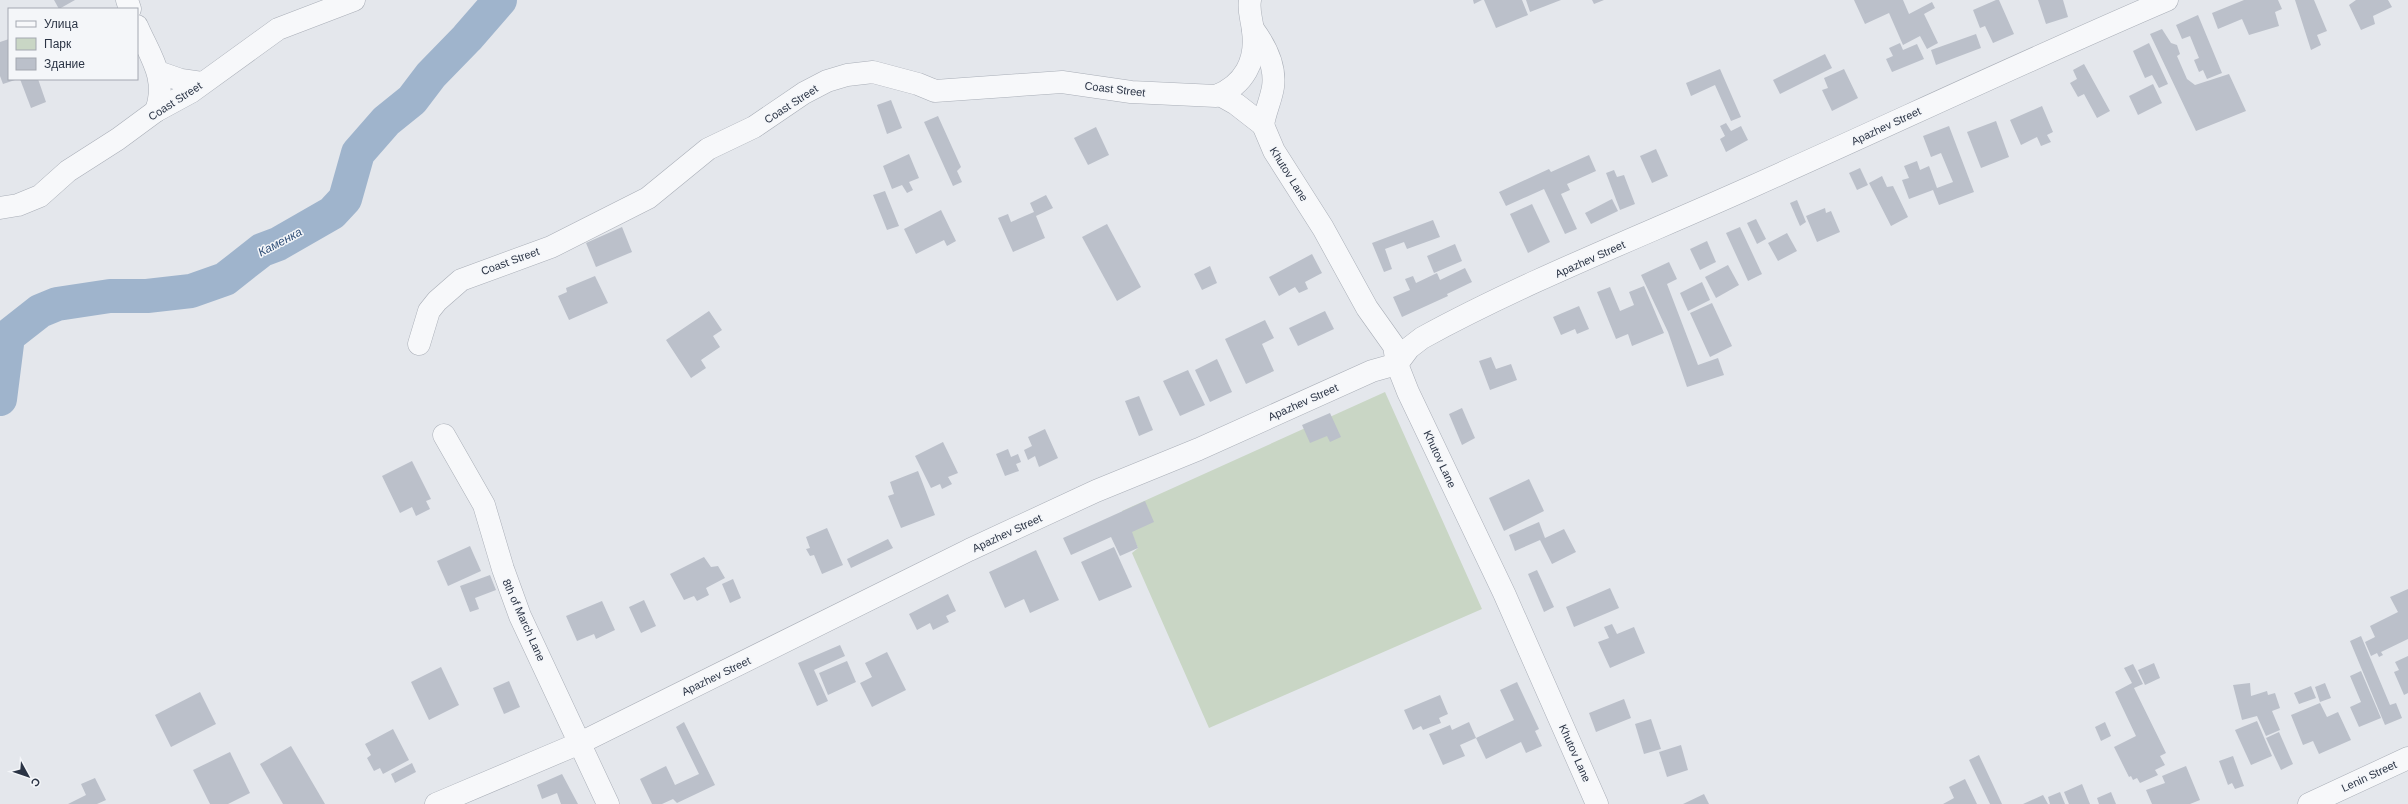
<svg xmlns="http://www.w3.org/2000/svg" width="2408" height="804" viewBox="0 0 2408 804" font-family="Arial,sans-serif">
  <rect width="100%" height="100%" fill="#e4e7ec"/>
  <polygon fill="#c9d6c5" points="1385,392 1482,609 1209,728 1132,553 1138,548 1122,511"/>
  <g fill="none" stroke-linecap="round" stroke-linejoin="round">
    <polyline stroke="#9fb4cc" stroke-width="34" points="0,399 8,336 40,311 57,304 110,296 147,296 191,291 225,279 262,250 278,244 332,213 345,199 358,153 386,121 412,100 431,75 467,38 500,0"/>
  </g>
  <g fill="#bbc0ca">
    <polygon points="54,0 75,0 59,9"/>
    <polygon points="1473,0 1482,0 1474,4"/>
    <polygon points="1484,0 1522,0 1528,15 1496,28"/>
    <polygon points="1526,0 1561,0 1530,12"/>
    <polygon points="1592,0 1604,0 1594,4"/>
    <polygon points="1854,0 1903,0 1909,14 1932,2 1935,8 1924,14 1938,43 1927,49 1920,36 1903,45 1889,13 1865,24"/>
    <polygon points="1996,0 1999,0 2014,34 1993,43 1985,26 1980,28 1973,10"/>
    <polygon points="2038,0 2063,0 2068,17 2046,24"/>
    <polygon points="2244,0 2278,0 2282,9 2275,12 2279,26 2249,35 2242,19 2218,29 2212,13"/>
    <polygon points="2295,0 2314,0 2327,31 2317,35 2321,45 2311,50"/>
    <polygon points="2356,0 2388,0 2392,7 2373,16 2375,24 2361,30 2349,5"/>
    <polygon points="2198,15 2222,73 2207,79 2203,70 2199,72 2194,60 2199,58 2190,36 2182,39 2176,25"/>
    <polygon points="2162,29 2171,43 2177,45 2180,54 2177,56 2187,79 2195,85 2229,74 2246,111 2196,131 2150,34"/>
    <polygon points="1976,34 1981,48 1936,65 1931,50"/>
    <polygon points="9,39 9,79 18,79 3,84 0,76 0,42"/>
    <polygon points="1900,43 1903,50 1917,44 1924,59 1892,72 1886,59 1893,56 1889,48"/>
    <polygon points="2149,43 2168,84 2159,88 2152,75 2145,78 2133,51"/>
    <polygon points="1825,54 1832,68 1780,94 1773,80"/>
    <polygon points="2084,64 2110,111 2097,118 2084,94 2078,97 2070,83 2077,79 2073,70"/>
    <polygon points="1720,69 1741,117 1731,121 1715,85 1691,96 1686,83"/>
    <polygon points="1844,69 1858,98 1832,111 1822,90 1828,88 1824,78"/>
    <polygon points="20,79 38,79 46,102 31,108"/>
    <polygon points="2153,84 2162,103 2138,115 2129,96"/>
    <polygon points="891,100 902,128 887,134 877,105"/>
    <polygon points="2042,106 2053,132 2047,135 2051,142 2041,146 2037,137 2021,145 2010,120"/>
    <polygon points="938,116 961,167 957,171 962,182 953,186 924,122"/>
    <polygon points="1996,121 2009,157 1981,168 1967,132"/>
    <polygon points="1726,123 1731,131 1741,126 1748,140 1726,152 1720,139 1725,136 1720,126"/>
    <polygon points="1949,126 1974,192 1939,205 1933,190 1909,199 1902,180 1909,178 1904,166 1917,161 1920,170 1929,166 1937,188 1953,182 1941,153 1931,157 1923,136"/>
    <polygon points="1096,127 1109,155 1088,165 1074,138"/>
    <polygon points="1656,149 1668,176 1652,183 1640,156"/>
    <polygon points="909,154 919,178 909,182 913,190 907,193 902,185 892,189 883,166"/>
    <polygon points="1589,155 1596,171 1567,184 1570,190 1561,194 1577,229 1565,234 1544,189 1506,206 1499,192 1549,169 1551,172"/>
    <polygon points="1860,168 1868,185 1857,190 1849,173"/>
    <polygon points="1614,170 1617,177 1624,175 1635,204 1620,210 1606,173"/>
    <polygon points="1882,176 1887,187 1893,186 1908,217 1891,226 1869,183"/>
    <polygon points="885,191 899,226 887,230 873,195"/>
    <polygon points="1046,195 1053,208 1036,216 1045,238 1013,252 998,218 1008,214 1011,222 1034,212 1030,203"/>
    <polygon points="1612,199 1618,211 1591,224 1585,213"/>
    <polygon points="1797,200 1806,222 1800,226 1790,203"/>
    <polygon points="1532,204 1550,242 1528,253 1510,214"/>
    <polygon points="1825,208 1826,213 1831,211 1840,232 1817,242 1806,216"/>
    <polygon points="941,210 956,241 947,246 944,240 916,254 904,229"/>
    <polygon points="1756,219 1766,239 1757,244 1747,223"/>
    <polygon points="1433,220 1440,237 1407,249 1404,242 1385,249 1392,269 1384,272 1372,243"/>
    <polygon points="1107,224 1141,287 1117,301 1082,237"/>
    <polygon points="622,227 632,252 596,267 586,243"/>
    <polygon points="1740,227 1762,274 1748,281 1726,233"/>
    <polygon points="1787,233 1797,251 1778,261 1768,243"/>
    <polygon points="1707,241 1716,262 1700,270 1690,249"/>
    <polygon points="1455,244 1462,261 1434,273 1427,256"/>
    <polygon points="1312,254 1322,273 1305,282 1308,289 1299,293 1295,287 1279,296 1269,277"/>
    <polygon points="1669,262 1677,279 1667,284 1698,365 1718,358 1724,375 1687,387 1668,332 1641,275"/>
    <polygon points="1728,265 1739,285 1716,298 1705,277"/>
    <polygon points="1210,266 1217,283 1202,290 1194,274"/>
    <polygon points="1465,268 1472,282 1447,294 1444,288 1448,296 1402,317 1393,297 1410,290 1405,279 1413,276 1416,283 1437,273 1440,280"/>
    <polygon points="595,276 608,303 569,320 558,296 567,292 566,288"/>
    <polygon points="1702,282 1710,300 1688,311 1680,293"/>
    <polygon points="1644,286 1664,333 1632,346 1628,334 1616,339 1597,292 1610,287 1620,311 1634,305 1629,292"/>
    <polygon points="1712,303 1732,346 1710,357 1690,313"/>
    <polygon points="1579,306 1589,329 1577,334 1575,329 1561,335 1553,317"/>
    <polygon points="709,311 722,330 713,336 720,347 701,360 706,368 691,378 666,340"/>
    <polygon points="1325,311 1334,329 1298,346 1289,328"/>
    <polygon points="1265,320 1274,338 1262,344 1274,371 1246,384 1225,339"/>
    <polygon points="1491,357 1496,369 1511,364 1517,380 1490,390 1479,361"/>
    <polygon points="1217,359 1232,392 1210,402 1195,370"/>
    <polygon points="1188,370 1205,405 1180,416 1163,381"/>
    <polygon points="1139,396 1153,430 1139,436 1125,401"/>
    <polygon points="1462,408 1475,438 1462,445 1449,414"/>
    <polygon points="1330,413 1341,437 1330,442 1327,436 1310,443 1302,425"/>
    <polygon points="1045,429 1058,458 1039,467 1035,456 1028,460 1024,450 1032,446 1028,437"/>
    <polygon points="943,442 958,473 948,477 952,484 942,489 940,484 931,488 915,456"/>
    <polygon points="1008,449 1011,457 1018,454 1021,462 1016,464 1019,471 1005,476 996,454"/>
    <polygon points="412,461 431,499 426,501 430,509 416,516 412,507 400,513 382,476"/>
    <polygon points="918,471 935,515 901,528 888,496 894,494 890,482"/>
    <polygon points="1529,479 1544,511 1504,531 1489,498"/>
    <polygon points="1145,501 1154,522 1132,532 1138,548 1120,556 1111,537 1071,555 1063,538"/>
    <polygon points="1539,522 1545,538 1564,529 1576,552 1552,564 1540,540 1515,551 1509,535"/>
    <polygon points="827,528 843,565 822,574 814,555 810,556 806,549 810,548 806,537"/>
    <polygon points="888,539 893,548 851,568 847,559"/>
    <polygon points="470,546 481,571 448,586 437,561"/>
    <polygon points="1114,547 1132,587 1099,601 1081,562"/>
    <polygon points="1036,550 1059,600 1030,613 1024,599 1005,608 989,572"/>
    <polygon points="704,557 711,567 718,566 725,578 706,588 709,595 697,601 694,596 684,600 670,574"/>
    <polygon points="1537,570 1554,607 1544,612 1528,574"/>
    <polygon points="490,575 496,590 475,598 479,609 470,612 460,586"/>
    <polygon points="733,579 741,598 730,603 722,584"/>
    <polygon points="1610,588 1619,608 1574,627 1566,607"/>
    <polygon points="2408,589 2408,639 2381,652 2383,655 2379,657 2377,653 2371,656 2365,642 2375,637 2370,626 2398,612 2390,597"/>
    <polygon points="948,594 956,611 946,616 949,622 933,630 930,623 917,630 909,614"/>
    <polygon points="644,600 656,626 641,633 629,607"/>
    <polygon points="602,601 615,630 596,639 594,634 577,641 566,616"/>
    <polygon points="1612,624 1617,634 1634,627 1645,653 1610,668 1598,642 1609,638 1604,627"/>
    <polygon points="2361,636 2390,705 2396,703 2402,718 2385,725 2350,641"/>
    <polygon points="840,645 845,656 814,670 828,701 817,706 798,663"/>
    <polygon points="887,652 906,690 872,707 860,683 872,677 865,663"/>
    <polygon points="2408,656 2408,693 2404,695 2394,672 2399,670 2395,662"/>
    <polygon points="847,661 856,682 828,695 819,673"/>
    <polygon points="2154,663 2160,678 2145,685 2138,670"/>
    <polygon points="2133,664 2143,684 2134,688 2166,753 2160,756 2165,765 2155,770 2158,775 2140,783 2137,778 2133,780 2131,776 2129,777 2114,747 2136,736 2115,692 2132,683 2124,668"/>
    <polygon points="441,667 459,705 429,720 411,682"/>
    <polygon points="2361,671 2381,718 2359,727 2350,707 2361,702 2350,676"/>
    <polygon points="509,681 520,707 504,714 493,688"/>
    <polygon points="1517,682 1539,729 1535,731 1542,746 1526,753 1521,742 1486,759 1476,738 1514,720 1500,690"/>
    <polygon points="2250,683 2251,696 2267,691 2268,695 2275,693 2280,708 2272,711 2280,730 2266,736 2257,716 2242,720 2233,685"/>
    <polygon points="2325,683 2331,698 2320,702 2315,687"/>
    <polygon points="2311,686 2316,698 2299,704 2294,693"/>
    <polygon points="200,692 216,724 171,747 155,715"/>
    <polygon points="1440,695 1448,714 1439,718 1441,723 1423,730 1421,726 1413,730 1404,710"/>
    <polygon points="1624,699 1631,718 1596,732 1589,713"/>
    <polygon points="2320,703 2327,717 2338,712 2351,740 2319,754 2313,741 2303,745 2291,715"/>
    <polygon points="1651,719 1661,749 1644,754 1635,724"/>
    <polygon points="2257,721 2272,756 2251,765 2235,730"/>
    <polygon points="684,722 715,785 677,803 673,799 662,804 652,804 640,779 666,766 675,785 699,774 676,727"/>
    <polygon points="1469,722 1476,738 1460,745 1465,756 1443,765 1429,734 1450,725 1452,730"/>
    <polygon points="2105,722 2111,736 2101,741 2095,727"/>
    <polygon points="393,729 409,760 383,774 380,768 374,771 367,758 371,755 365,744"/>
    <polygon points="2279,732 2293,764 2281,770 2266,738"/>
    <polygon points="1681,745 1688,770 1667,777 1659,752"/>
    <polygon points="291,746 325,804 283,804 260,764"/>
    <polygon points="230,752 250,793 228,804 210,804 193,770"/>
    <polygon points="1979,755 2002,804 1990,804 1969,760"/>
    <polygon points="2233,756 2244,786 2235,789 2232,783 2228,785 2219,761"/>
    <polygon points="412,763 416,772 395,783 391,774"/>
    <polygon points="2186,766 2200,800 2190,804 2152,804 2146,790 2165,783 2162,776"/>
    <polygon points="562,774 578,804 561,804 557,793 542,799 537,785"/>
    <polygon points="95,778 106,800 97,804 68,804 86,795 81,784"/>
    <polygon points="1965,779 1977,804 1943,804 1954,798 1949,787"/>
    <polygon points="2082,784 2090,804 2069,804 2064,792"/>
    <polygon points="2060,792 2065,804 2050,804 2048,797"/>
    <polygon points="2111,792 2116,804 2099,804 2097,798"/>
    <polygon points="1704,794 1709,804 1683,804"/>
    <polygon points="2043,795 2048,804 2023,804"/>
  </g>
  <g fill="none" stroke-linecap="round" stroke-linejoin="round">
    <defs>
      <g id="minor">
        <polyline points="127,0 130,9"/>
        <path d="M 137,26 C 150,56 168,78 156,111"/>
        <polyline points="158,72 181,80 202,83"/>
        <path d="M 1220,95 L 1236,104 L 1263,125 C 1265,112 1271,100 1273,87 C 1276,66 1265,45 1253,29"/>
        <polyline points="1263,125 1274,151 1323,228 1367,308 1394,346 1397,364 1408,392 1504,593 1597,804"/>
        <polyline points="0,208 18,205 40,196 68,171 118,139 156,111 191,92 278,29 354,0"/>
        <path d="M 419,344 L 429,311 L 437,301 L 461,280 L 551,247 L 648,198 L 708,149 L 754,127 L 804,93 L 827,81 L 847,75 L 873,72 L 918,84 L 935,91 L 1062,82 L 1131,92 L 1216,96 C 1244,85 1257,61 1253,31 C 1252,20 1248,11 1250,0"/>
        <polyline points="444,435 484,505 503,569 520,616 608,804"/>
        <path d="M 436,804 L 580,743 L 969,550 L 1096,491 L 1199,449 L 1372,371 L 1397,364 L 1409,348 L 1422,338 C 1526,281 1642,236 1751,187 C 1890,125 2027,60 2167,0"/>
        <polyline points="2309,804 2408,758"/>
      </g>
    </defs>
    <use href="#minor" stroke="#a9aeb7" stroke-width="23"/>
    <use href="#minor" stroke="#f7f8fa" stroke-width="22"/>
  </g>
  <g text-anchor="middle" stroke-width="3" stroke-linejoin="round" paint-order="stroke">
    <g font-size="11" fill="#2b3445" stroke="#f4f6f9">
      <text transform="translate(1115 89) rotate(7)" y="4">Coast Street</text>
      <text transform="translate(175 101) rotate(-33)" y="4">Coast Street</text>
      <text transform="translate(791 104) rotate(-33)" y="4">Coast Street</text>
      <text transform="translate(1886 126) rotate(-25)" y="4">Apazhev Street</text>
      <text transform="translate(1289 174) rotate(58)" y="4">Khutov Lane</text>
      <text transform="translate(1590 259) rotate(-24)" y="4">Apazhev Street</text>
      <text transform="translate(510 261) rotate(-20)" y="4">Coast Street</text>
      <text transform="translate(1303 402) rotate(-24)" y="4">Apazhev Street</text>
      <text transform="translate(1440 459) rotate(65)" y="4">Khutov Lane</text>
      <text transform="translate(1007 533) rotate(-25)" y="4">Apazhev Street</text>
      <text transform="translate(524 620) rotate(66)" y="4">8th of March Lane</text>
      <text transform="translate(716 676) rotate(-26)" y="4">Apazhev Street</text>
      <text transform="translate(1575 753) rotate(66)" y="4">Khutov Lane</text>
      <text transform="translate(2369 776) rotate(-25)" y="4">Lenin Street</text>
    </g>
    <g font-size="12" font-style="italic" fill="#34527a" stroke="#f4f6f9">
      <text transform="translate(280 242) rotate(-28)" y="4">Каменка</text>
    </g>
  </g>
  <rect x="8" y="8" width="130" height="72" fill="#f4f6f9" stroke="#a4a8b1"/>
  <rect x="16" y="21" width="20" height="6" fill="#f7f8fa" stroke="#a4a8b1"/>
  <text x="44" y="28" font-size="12" fill="#2b3445">Улица</text>
  <rect x="16" y="38" width="20" height="12" fill="#c9d6c5" stroke="#a4a8b1"/>
  <text x="44" y="48" font-size="12" fill="#2b3445">Парк</text>
  <rect x="16" y="58" width="20" height="12" fill="#bbc0ca" stroke="#a4a8b1"/>
  <text x="44" y="68" font-size="12" fill="#2b3445">Здание</text>
  <g transform="translate(28 776) rotate(130)" stroke="#f4f6f9" stroke-width="3" paint-order="stroke">
  <path d="M0-3L7 15L0 10L-7 15Z" fill="#2b3445"/>
  <text y="-6" font-size="11" font-weight="bold" text-anchor="middle" fill="#2b3445">С</text>
  </g>
</svg>
